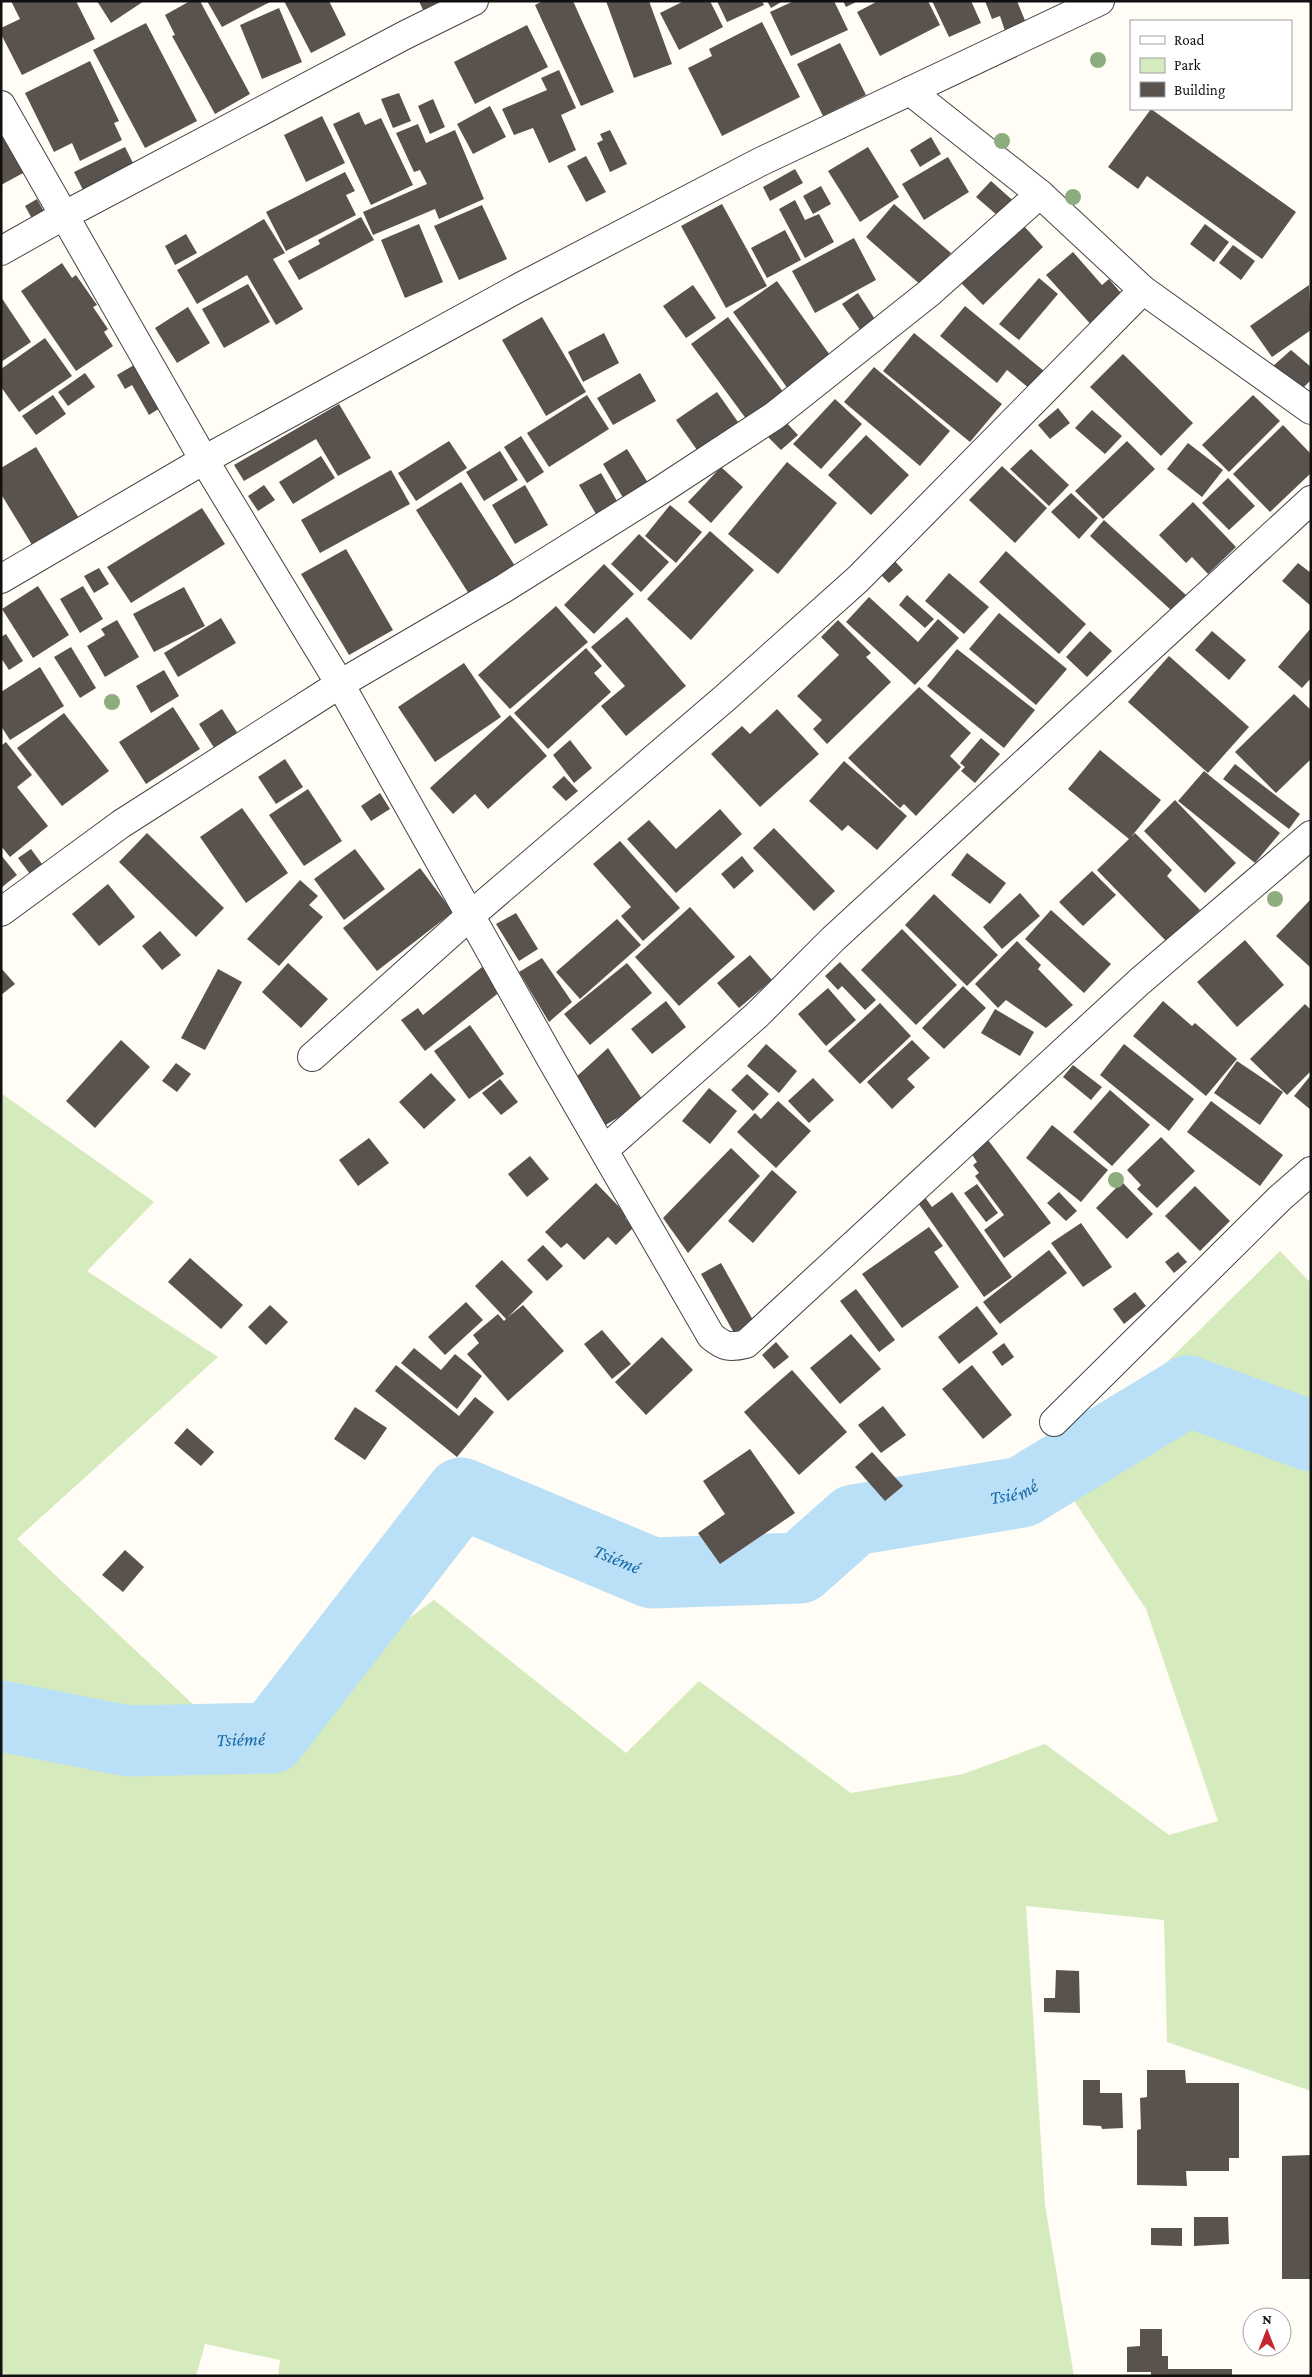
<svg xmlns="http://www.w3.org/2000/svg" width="1312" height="2377" viewBox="0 0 1312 2377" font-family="'Crimson Pro',serif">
  <rect width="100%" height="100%" fill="#fffdf5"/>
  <polygon fill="#d5ebbd" points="1,1093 154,1202 87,1271 218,1357 17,1539 232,1741 332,1674 434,1600 626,1753 699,1681 851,1793 963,1774 1045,1744 1169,1835 1218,1821 1146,1609 1055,1472 1280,1251 1311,1283 1311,2091 1167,2042 1164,1920 1026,1906 1045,2205 1074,2376 278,2376 280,2360 205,2344 196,2376 12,2376 1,2373"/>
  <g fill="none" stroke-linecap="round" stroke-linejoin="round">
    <path stroke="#b9e0f7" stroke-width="71" id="s1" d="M 1,1716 L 128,1741 L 271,1738 L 461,1493 L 652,1573 L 800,1568 L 854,1520 L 1022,1492 L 1188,1391 L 1311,1436"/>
  </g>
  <g fill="#5a524d">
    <polygon points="11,1 76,1 95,39 22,75 1,34 1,28 20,19"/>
    <polygon points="97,1 144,1 111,23"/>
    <polygon points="190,1 200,1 250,94 215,114 172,36 175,35 165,15"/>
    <polygon points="207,1 272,1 222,27"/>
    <polygon points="284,1 329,1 346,35 311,53"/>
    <polygon points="419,1 441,1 423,10"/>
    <polygon points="543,1 573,1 614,92 581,106 535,5"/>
    <polygon points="606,1 649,1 672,64 634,78"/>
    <polygon points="684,1 710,1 723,27 679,50 660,13"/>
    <polygon points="717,1 762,1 764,5 727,22"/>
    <polygon points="767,1 783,1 771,8"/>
    <polygon points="794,1 834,1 848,30 791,56 770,12"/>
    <polygon points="843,1 858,1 846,7"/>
    <polygon points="878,1 928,1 940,25 880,56 857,12"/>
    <polygon points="932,1 971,1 981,23 949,37"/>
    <polygon points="985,1 1017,1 1026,23 1005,31 1000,16 992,19"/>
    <polygon points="279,8 302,62 262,79 240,25"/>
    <polygon points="762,22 800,97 722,136 688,68 712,56 709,49"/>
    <polygon points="146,23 197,121 145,148 93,50"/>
    <polygon points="527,25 548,67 475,104 454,62"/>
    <polygon points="840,43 866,95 823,116 797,64"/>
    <polygon points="90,61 119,121 114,123 122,140 80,161 72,143 54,152 25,93"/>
    <polygon points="559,70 576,108 561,115 576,150 549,163 533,128 514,135 502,109 547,90 541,78"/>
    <polygon points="399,93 411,121 393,128 381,99"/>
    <polygon points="433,99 445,127 430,134 418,106"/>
    <polygon points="490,106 506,137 473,154 457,124"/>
    <polygon points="1151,109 1296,212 1262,259 1147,176 1138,189 1108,167"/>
    <polygon points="359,112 365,125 381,118 413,185 371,205 333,124"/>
    <polygon points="322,116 345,163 306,182 284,135"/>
    <polygon points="418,124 426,143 455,130 484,199 439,219 435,209 373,235 363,212 427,184 420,170 414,172 396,133"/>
    <polygon points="1,128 25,172 1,185"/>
    <polygon points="610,130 627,164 610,172 597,143 603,140 600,134"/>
    <polygon points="931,137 941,154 920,167 910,150"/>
    <polygon points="125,147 136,169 85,194 74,172"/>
    <polygon points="868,147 899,197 860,222 828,171"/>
    <polygon points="586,156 606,192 586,202 567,166"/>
    <polygon points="948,157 969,192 924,220 902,184"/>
    <polygon points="795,169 803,183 770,201 763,187"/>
    <polygon points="345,172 355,191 346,195 356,215 286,251 266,212"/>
    <polygon points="991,181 1018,205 1004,221 976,197"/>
    <polygon points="821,186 831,204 813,214 803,196"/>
    <polygon points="37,199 47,217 35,224 25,206"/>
    <polygon points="795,200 805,220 819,214 834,242 805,258 779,209"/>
    <polygon points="722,204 767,286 726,308 681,226"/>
    <polygon points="894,204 951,253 922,286 866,237"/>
    <polygon points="482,205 507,259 459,280 434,226"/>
    <polygon points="361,217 374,240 299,280 288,261 320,244 318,240"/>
    <polygon points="264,219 285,253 273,259 303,309 276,325 247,275 197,304 177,270"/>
    <polygon points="419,224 443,282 405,298 381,240"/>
    <polygon points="1205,224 1229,242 1214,262 1190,244"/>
    <polygon points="1023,225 1043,247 983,305 961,283"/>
    <polygon points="785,230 801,260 767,278 751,248"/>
    <polygon points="186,234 197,253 175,265 165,246"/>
    <polygon points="854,238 876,280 815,313 792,271"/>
    <polygon points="1233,245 1255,261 1241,280 1219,263"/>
    <polygon points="1073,252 1102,285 1109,279 1127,300 1095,329 1046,275"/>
    <polygon points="62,263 72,278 76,275 97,305 93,307 108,329 104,332 113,346 76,371 21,291"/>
    <polygon points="1039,278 1058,294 1019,340 999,324"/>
    <polygon points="777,281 832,358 788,389 733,312"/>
    <polygon points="248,284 270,322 224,348 202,309"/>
    <polygon points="693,285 716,318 686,338 663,306"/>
    <polygon points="1309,285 1311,330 1272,357 1250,326"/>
    <polygon points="858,293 880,327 865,337 842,304"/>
    <polygon points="1,297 31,342 1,362"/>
    <polygon points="965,306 1044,371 1030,389 1007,370 997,383 940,336"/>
    <polygon points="188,307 210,343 177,363 155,328"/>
    <polygon points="542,317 586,392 546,416 502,340"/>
    <polygon points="728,317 784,393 747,420 691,344"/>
    <polygon points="604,333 619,363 583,382 568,352"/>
    <polygon points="914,333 1002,404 970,442 883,371"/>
    <polygon points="45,338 72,376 19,412 1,387 1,369"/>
    <polygon points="1291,350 1311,367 1311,380 1303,388 1272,367"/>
    <polygon points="1123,354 1193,423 1161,456 1090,387"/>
    <polygon points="134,365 160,408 149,415 132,385 125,389 117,375"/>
    <polygon points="874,367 950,431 920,466 844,402"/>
    <polygon points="85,373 95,387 68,406 58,392"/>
    <polygon points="640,373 656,401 613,425 597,398"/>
    <polygon points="717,392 738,422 697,450 676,420"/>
    <polygon points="53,395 66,414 36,435 22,416"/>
    <polygon points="587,395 609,429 549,467 527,433"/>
    <polygon points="1253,395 1280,421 1229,472 1202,445"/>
    <polygon points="835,399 862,424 821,469 793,444"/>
    <polygon points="339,404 371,458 338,476 316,439 244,481 234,465"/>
    <polygon points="1058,408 1070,423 1050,439 1038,425"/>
    <polygon points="1092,410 1122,436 1105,454 1075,428"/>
    <polygon points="785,421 798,435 781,450 768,437"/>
    <polygon points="1283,425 1311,454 1311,473 1270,512 1233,474"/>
    <polygon points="866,435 909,475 871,515 828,475"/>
    <polygon points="521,436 544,472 527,483 504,447"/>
    <polygon points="449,441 467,468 416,501 398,473"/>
    <polygon points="1127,441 1155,469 1103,519 1075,491"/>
    <polygon points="1188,443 1223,470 1202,497 1167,469"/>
    <polygon points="36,447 80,520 34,548 1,494 1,468"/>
    <polygon points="627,449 650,486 625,501 603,464"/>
    <polygon points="1031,449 1069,485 1049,506 1010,469"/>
    <polygon points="500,451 518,480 484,501 466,472"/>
    <polygon points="321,456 335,478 293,504 279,482"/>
    <polygon points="787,462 837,503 778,574 728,534"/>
    <polygon points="1002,466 1047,508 1015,543 969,500"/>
    <polygon points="721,467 743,487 711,523 688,502"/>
    <polygon points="391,470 410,504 320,553 301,520"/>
    <polygon points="601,473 617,501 596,514 579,485"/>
    <polygon points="1228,478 1255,506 1229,530 1202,503"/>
    <polygon points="461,482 515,566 469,594 416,510"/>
    <polygon points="264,485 275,500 258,511 248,496"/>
    <polygon points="525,485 548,525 515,544 492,505"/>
    <polygon points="1071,493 1098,518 1079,539 1051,512"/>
    <polygon points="1193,502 1236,547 1208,574 1192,557 1186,563 1159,535"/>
    <polygon points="670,505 702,532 676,563 645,536"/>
    <polygon points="202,508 225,544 131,603 107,567"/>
    <polygon points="1104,520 1186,595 1172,611 1090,536"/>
    <polygon points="710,531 754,570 691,640 647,599"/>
    <polygon points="639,534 669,562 641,592 611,564"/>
    <polygon points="346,549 393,630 349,655 301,574"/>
    <polygon points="1006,551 1086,624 1059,654 979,582"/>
    <polygon points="892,558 903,570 889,583 878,572"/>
    <polygon points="1298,563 1311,573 1311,606 1282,581"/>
    <polygon points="604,564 634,594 594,634 564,605"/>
    <polygon points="99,568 109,584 94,593 84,576"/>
    <polygon points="949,573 989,607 964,634 925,601"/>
    <polygon points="38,586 69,635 33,658 2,609"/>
    <polygon points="83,586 103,619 80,633 60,599"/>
    <polygon points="184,587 205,626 154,652 133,614"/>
    <polygon points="907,595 934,619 925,628 899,605"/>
    <polygon points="869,597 918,642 938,619 959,638 915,685 846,622"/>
    <polygon points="556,606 588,642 510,709 478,675"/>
    <polygon points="999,613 1067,669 1036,705 969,649"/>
    <polygon points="627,617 686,686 626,736 601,706 625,686 591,647"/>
    <polygon points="221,618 236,643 178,677 164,653"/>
    <polygon points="117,620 139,657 105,677 87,646 105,635 101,629"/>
    <polygon points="838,620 871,653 866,657 891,682 827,744 813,729 822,720 797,696 839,655 821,637"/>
    <polygon points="1311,628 1311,678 1302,688 1278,667"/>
    <polygon points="1090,631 1112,651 1087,677 1066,657"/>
    <polygon points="1212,631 1246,660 1229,680 1195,650"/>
    <polygon points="6,634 23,661 9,670 1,658 1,637"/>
    <polygon points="71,647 96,688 80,698 54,657"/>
    <polygon points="586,648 602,666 594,673 611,692 548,749 514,713"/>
    <polygon points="957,649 1035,710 1004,748 927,686"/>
    <polygon points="1169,656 1249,727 1208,773 1128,702"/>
    <polygon points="464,663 501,717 435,762 398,707"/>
    <polygon points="40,667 64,706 10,740 1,726 1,692"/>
    <polygon points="164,670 179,696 151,713 136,686"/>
    <polygon points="919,687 971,733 950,756 961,767 916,816 904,804 900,808 848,758"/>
    <polygon points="1294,694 1311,710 1311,759 1276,793 1235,752"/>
    <polygon points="173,707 200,749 146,784 119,742"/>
    <polygon points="222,709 242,740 218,754 199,724"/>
    <polygon points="777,709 819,754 760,807 711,754 742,726 750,734"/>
    <polygon points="64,713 109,771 62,806 17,748"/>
    <polygon points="510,715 547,756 488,809 475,794 453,814 430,788"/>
    <polygon points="981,738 1000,754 975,783 961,771 965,767 960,763"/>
    <polygon points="570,740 592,768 574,783 553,755"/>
    <polygon points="6,742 32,775 17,787 48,826 10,857 1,846 1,743 2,745"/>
    <polygon points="1100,750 1161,800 1131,837 1135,833 1172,870 1167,876 1200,910 1166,941 1097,870 1129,839 1068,789"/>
    <polygon points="285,759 303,787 276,804 258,777"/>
    <polygon points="844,761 907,816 877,850 848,825 842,831 809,801"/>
    <polygon points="1235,764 1300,814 1289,829 1223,779"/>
    <polygon points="1204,771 1280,833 1255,863 1178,801"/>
    <polygon points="564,776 578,791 566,801 552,787"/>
    <polygon points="308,789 342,841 304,866 269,815"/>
    <polygon points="380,793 390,809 371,821 361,806"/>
    <polygon points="1175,800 1236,863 1205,893 1144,831"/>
    <polygon points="242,808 288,873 246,903 200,837"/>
    <polygon points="720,809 742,834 676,893 627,839 649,820 676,849"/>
    <polygon points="774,828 835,891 814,911 753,848"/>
    <polygon points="147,833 224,908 196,937 119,862"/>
    <polygon points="620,841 680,908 643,941 621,916 631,907 593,864"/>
    <polygon points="31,849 42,864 30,874 18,858"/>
    <polygon points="355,849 385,889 344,920 314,879"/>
    <polygon points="967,853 1006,883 990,904 951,875"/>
    <polygon points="1,855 17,875 1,888"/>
    <polygon points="742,856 754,871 734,889 721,874"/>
    <polygon points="420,868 453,912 377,971 343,928"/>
    <polygon points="1092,871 1116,895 1083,926 1059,902"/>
    <polygon points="300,880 318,896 309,905 323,917 279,966 247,939"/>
    <polygon points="108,884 135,917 99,946 72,914"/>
    <polygon points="1020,893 1040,916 1002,949 983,927"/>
    <polygon points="934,894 998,955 967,986 905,925"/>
    <polygon points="1311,899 1311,968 1276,936"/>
    <polygon points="690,907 735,957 679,1006 635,957"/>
    <polygon points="1051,910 1111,964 1084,993 1025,939"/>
    <polygon points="516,913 538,949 519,961 496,924"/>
    <polygon points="617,919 641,945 580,999 556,972"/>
    <polygon points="902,929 957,985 916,1025 861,970"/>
    <polygon points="160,931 181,955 162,970 142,946"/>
    <polygon points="1245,940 1284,985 1237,1027 1197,982"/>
    <polygon points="1017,941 1041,965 1038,969 1073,1005 1046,1028 1006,1000 998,1008 975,984"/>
    <polygon points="750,955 772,980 739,1008 717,983"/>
    <polygon points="542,958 572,1002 549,1022 519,972"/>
    <polygon points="840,962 876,1000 865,1010 842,986 838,990 825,976"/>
    <polygon points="288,963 328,999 301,1028 262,992"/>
    <polygon points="627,963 652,993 590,1045 564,1014"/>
    <polygon points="482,967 501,991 425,1051 401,1020 418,1008 423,1015"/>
    <polygon points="1,968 15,984 1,995"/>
    <polygon points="218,969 242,982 205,1050 181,1038"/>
    <polygon points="963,986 986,1008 944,1049 922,1028"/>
    <polygon points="828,988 856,1020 826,1046 798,1014"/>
    <polygon points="666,1001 686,1027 652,1054 631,1029"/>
    <polygon points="1163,1001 1192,1026 1195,1023 1237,1059 1206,1096 1133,1036"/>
    <polygon points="880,1003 911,1036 860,1084 828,1051"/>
    <polygon points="1305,1004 1311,1010 1311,1071 1287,1095 1250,1059"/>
    <polygon points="995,1009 1034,1032 1020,1056 981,1033"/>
    <polygon points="470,1025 504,1074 469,1099 434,1051"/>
    <polygon points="121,1040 150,1067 95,1128 66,1101"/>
    <polygon points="912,1040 930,1058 907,1079 915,1087 892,1109 867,1082"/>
    <polygon points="766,1044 797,1071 779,1093 747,1066"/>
    <polygon points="1124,1044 1194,1099 1169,1131 1100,1075"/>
    <polygon points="608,1048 644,1102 604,1126 575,1078"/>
    <polygon points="1237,1061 1283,1092 1260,1125 1214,1093"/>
    <polygon points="176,1063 191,1074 177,1092 162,1081"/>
    <polygon points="1073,1065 1102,1087 1091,1100 1063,1077"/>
    <polygon points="431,1073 456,1100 424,1129 399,1102"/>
    <polygon points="747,1074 769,1094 753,1111 731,1090"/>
    <polygon points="1311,1075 1311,1110 1294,1096"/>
    <polygon points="813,1078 834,1100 809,1123 788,1101"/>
    <polygon points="500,1079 518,1102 501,1115 482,1093"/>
    <polygon points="709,1088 737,1111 710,1144 682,1121"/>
    <polygon points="1110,1090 1150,1125 1112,1166 1073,1132"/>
    <polygon points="778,1101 811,1131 776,1168 737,1132 755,1113 761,1119"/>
    <polygon points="1211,1101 1283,1155 1260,1186 1187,1132"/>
    <polygon points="1052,1125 1108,1170 1081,1202 1026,1158"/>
    <polygon points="1161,1137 1195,1171 1157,1208 1137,1189 1141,1185 1127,1170"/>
    <polygon points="369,1138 389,1163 358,1186 339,1160"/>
    <polygon points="988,1140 1051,1223 1004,1258 984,1230 1004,1215 975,1176 979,1173 973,1165 977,1162 971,1153"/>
    <polygon points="731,1148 760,1176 688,1253 663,1218"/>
    <polygon points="530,1156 549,1179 527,1197 508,1174"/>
    <polygon points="772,1170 797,1192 753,1243 728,1221"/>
    <polygon points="1122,1182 1153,1214 1127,1239 1096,1208"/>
    <polygon points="596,1183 628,1216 625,1218 634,1227 616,1245 608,1237 584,1260 567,1243 561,1248 545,1232"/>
    <polygon points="977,1184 998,1213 986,1222 964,1193"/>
    <polygon points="1195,1186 1230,1221 1200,1251 1165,1216"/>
    <polygon points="952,1192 1012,1277 984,1297 916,1200 924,1196 932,1207"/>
    <polygon points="1059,1192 1077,1211 1066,1221 1047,1203"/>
    <polygon points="1081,1223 1112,1267 1083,1287 1051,1243"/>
    <polygon points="929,1227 943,1246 934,1252 959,1287 902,1328 862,1274"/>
    <polygon points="543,1245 563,1266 547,1281 527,1260"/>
    <polygon points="1049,1250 1067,1273 1000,1324 983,1302"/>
    <polygon points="1178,1252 1187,1262 1174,1273 1165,1262"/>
    <polygon points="190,1258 243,1305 221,1329 168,1282"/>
    <polygon points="502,1260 533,1292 508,1317 523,1305 564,1351 508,1401 467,1354 479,1343 473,1335 498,1314 504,1321 506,1319 475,1286"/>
    <polygon points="721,1263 754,1322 734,1333 701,1274"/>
    <polygon points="856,1289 895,1340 879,1352 840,1301"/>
    <polygon points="1135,1292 1146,1306 1124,1324 1113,1309"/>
    <polygon points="466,1302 483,1320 445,1355 428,1337"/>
    <polygon points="270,1305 288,1322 266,1345 248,1327"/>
    <polygon points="977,1306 998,1334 959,1364 938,1337"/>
    <polygon points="602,1330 631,1364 612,1379 584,1344"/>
    <polygon points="851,1334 881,1369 840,1404 810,1368"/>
    <polygon points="662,1337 693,1370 646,1415 615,1382"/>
    <polygon points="776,1342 789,1357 774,1369 762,1355"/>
    <polygon points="1004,1343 1014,1357 1002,1366 992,1352"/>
    <polygon points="414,1348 441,1370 455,1354 482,1376 457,1409 401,1363"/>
    <polygon points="396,1365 459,1416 475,1397 494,1412 457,1457 375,1391"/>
    <polygon points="972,1365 1012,1415 983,1439 942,1389"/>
    <polygon points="792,1370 847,1432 799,1475 744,1412"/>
    <polygon points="883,1406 906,1435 881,1453 858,1425"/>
    <polygon points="355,1407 387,1428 365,1460 334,1439"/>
    <polygon points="187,1428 214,1452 201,1466 174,1443"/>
    <polygon points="750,1449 795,1513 720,1564 698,1533 725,1514 703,1481"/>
    <polygon points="872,1452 903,1486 885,1501 855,1467"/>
    <polygon points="125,1550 144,1567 123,1592 102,1575"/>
    <polygon points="1056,1970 1079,1971 1080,2013 1044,2012 1044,1998 1055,1998"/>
    <polygon points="1147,2070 1185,2070 1186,2083 1239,2083 1239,2158 1229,2158 1229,2171 1186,2171 1187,2186 1137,2185 1137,2130 1141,2129 1140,2098 1147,2097"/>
    <polygon points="1083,2080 1100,2080 1100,2093 1122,2093 1123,2128 1102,2129 1101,2126 1083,2125"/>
    <polygon points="1311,2155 1311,2279 1282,2279 1282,2156"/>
    <polygon points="1194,2217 1228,2217 1229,2244 1194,2246"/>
    <polygon points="1151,2228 1182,2228 1182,2246 1151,2245"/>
    <polygon points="1140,2329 1162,2329 1162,2356 1168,2356 1168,2369 1232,2369 1232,2376 1151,2376 1151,2372 1127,2372 1127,2347 1140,2346"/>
  </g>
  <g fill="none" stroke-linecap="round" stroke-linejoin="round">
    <defs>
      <g id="street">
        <polyline points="910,91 1040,194 1143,290 1311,410"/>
        <path d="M 1,105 L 204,460 L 340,684 L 551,1059 L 711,1336 C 724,1347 730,1348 746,1344 L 1139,982 L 1311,835"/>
        <polyline points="1,251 63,216 405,35 474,1"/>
        <polyline points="1,579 204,460 522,286 760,162 1100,1"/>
        <polyline points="1,912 121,824 340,684 503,589 661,490 774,416 929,293 1040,194"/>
        <polyline points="312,1057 471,915 725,698 858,579 1143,290"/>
        <polyline points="604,1150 757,1015 833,939 1311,500"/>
        <polyline points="1054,1422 1280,1198 1311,1171"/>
      </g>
    </defs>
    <use href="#street" stroke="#444" stroke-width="30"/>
    <use href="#street" stroke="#fff" stroke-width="28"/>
  </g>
  <g fill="#8dad7f">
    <circle cx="1098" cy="60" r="8"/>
    <circle cx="1002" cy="141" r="8"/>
    <circle cx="1073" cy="197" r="8"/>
    <circle cx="112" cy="702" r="8"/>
    <circle cx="1275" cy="899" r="8"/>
    <circle cx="1116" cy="1180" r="8"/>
  </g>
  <g text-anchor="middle" stroke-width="5" stroke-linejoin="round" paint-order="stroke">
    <g font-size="19" font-style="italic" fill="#1768a6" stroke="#fff">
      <text dy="7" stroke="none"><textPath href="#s1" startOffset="1172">Tsiémé</textPath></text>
      <text dy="7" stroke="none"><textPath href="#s1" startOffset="752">Tsiémé</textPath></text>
      <text dy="7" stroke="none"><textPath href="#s1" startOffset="242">Tsiémé</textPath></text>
    </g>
  </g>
  <rect width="1312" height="2377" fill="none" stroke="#111111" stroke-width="5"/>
  <rect x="1130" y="20" width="162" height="90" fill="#ffffff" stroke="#a0a0a0"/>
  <rect x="1140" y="36" width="25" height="8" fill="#ffffff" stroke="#a0a0a0"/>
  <text x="1174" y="45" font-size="15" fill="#111111">Road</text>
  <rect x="1140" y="58" width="25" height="15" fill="#d5ebbd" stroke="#a0a0a0"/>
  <text x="1174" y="70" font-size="15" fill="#111111">Park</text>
  <rect x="1140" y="82" width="25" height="15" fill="#5a524d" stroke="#a0a0a0"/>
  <text x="1174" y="95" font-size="15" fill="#111111">Building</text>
  <g transform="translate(1267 2332)"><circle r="24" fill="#ffffff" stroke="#a0a0a0"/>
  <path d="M0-4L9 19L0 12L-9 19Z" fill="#c4262e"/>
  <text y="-8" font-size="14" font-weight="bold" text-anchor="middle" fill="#111111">N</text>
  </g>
</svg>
